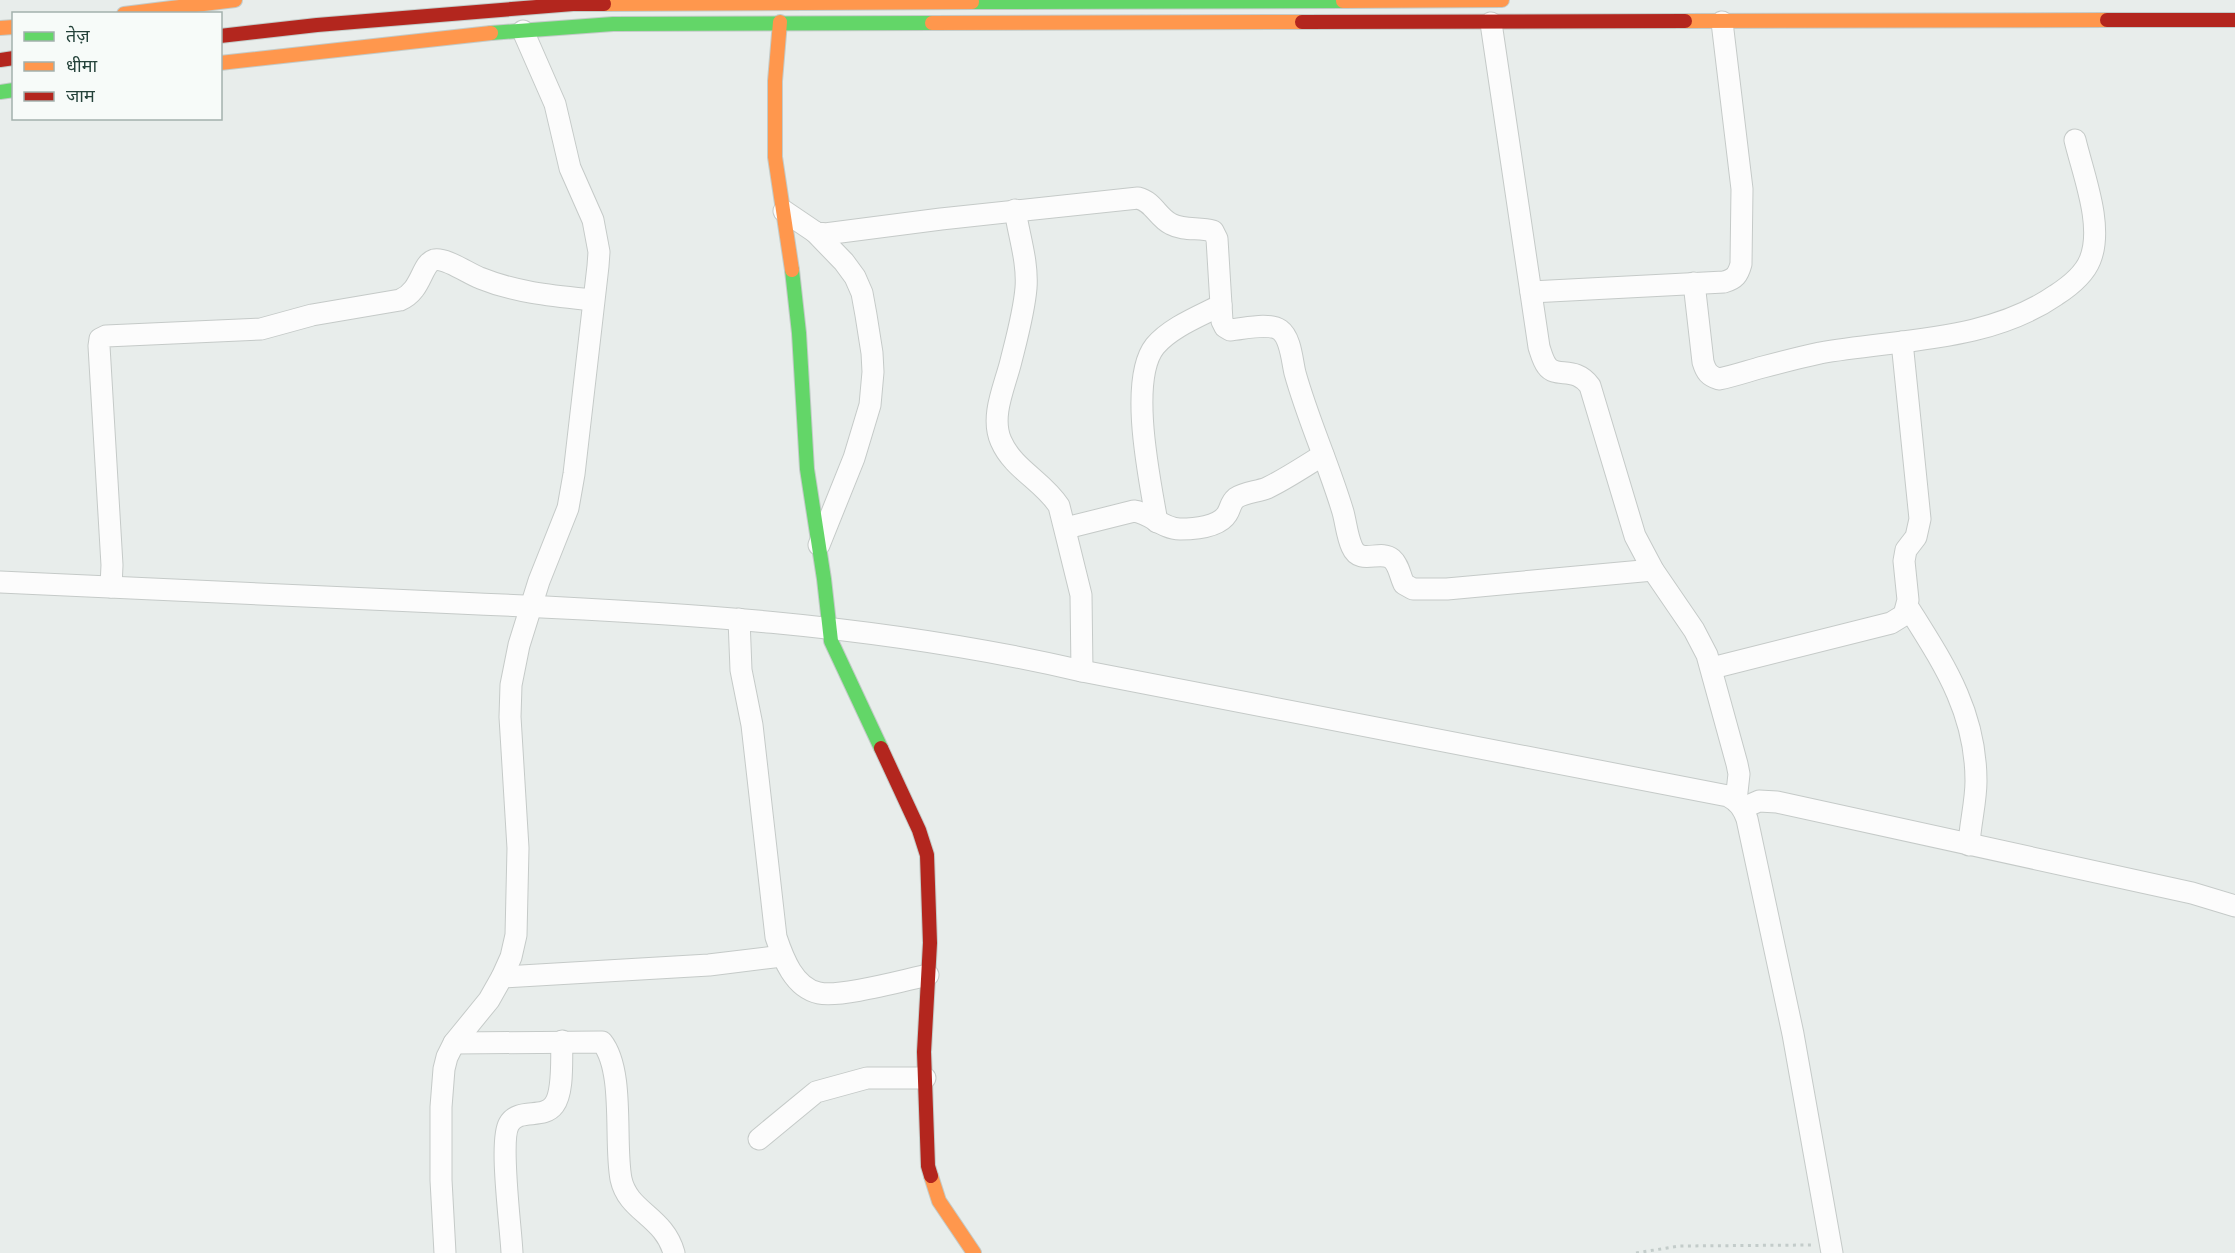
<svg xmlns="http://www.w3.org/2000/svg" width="2235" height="1253" viewBox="0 0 2235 1253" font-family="'Work Sans','Noto Sans Devanagari',sans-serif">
  <rect width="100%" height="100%" fill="#e8edeb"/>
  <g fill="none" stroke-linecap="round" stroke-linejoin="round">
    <defs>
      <g id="street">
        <path d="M 1491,23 L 1539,347 C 1541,353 1543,361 1547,366 C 1556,379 1575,365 1590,386 L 1635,536 L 1653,570 L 1694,630 L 1707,655 L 1737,764 L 1739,774 L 1736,801"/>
        <path d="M 1015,210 C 1019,236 1028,262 1026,288 C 1024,312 1017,337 1011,361 C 1005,386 990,416 1001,441 C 1013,469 1043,481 1059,506 L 1081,595 L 1082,671"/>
        <path d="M 784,211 L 815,232 L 825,234 L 941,219 L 1138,198 C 1154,202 1157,217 1171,224 C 1184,231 1199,227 1213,231 L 1217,239 L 1222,321 L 1225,327 L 1230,330 C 1244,329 1268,322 1280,330 C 1291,338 1292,361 1295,373 C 1308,420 1329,465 1343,512 C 1346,523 1347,536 1352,547 C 1360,566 1380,549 1392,559 C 1399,565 1400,576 1404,584 L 1413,589 L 1447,589 L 1653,570"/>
        <polyline points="815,232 844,262 855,277 862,293 866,315 872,353 873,372 870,405 854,458 819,545"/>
        <path d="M 1694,283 L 1703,362 C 1706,372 1709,376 1719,379 C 1734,376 1748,371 1763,367 C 1782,362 1801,357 1820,353 C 1899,339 1988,342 2056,295 C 2070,286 2084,275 2090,260 C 2104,226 2083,174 2075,140"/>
        <path d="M 1531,292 L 1724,282 C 1735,279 1738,275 1741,264 L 1742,189 L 1722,22"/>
        <path d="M 1157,522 C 1150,481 1128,380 1155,346 C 1171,327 1200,316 1221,305"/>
        <path d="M 1066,528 L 1134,511 C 1151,513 1162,529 1180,529 C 1194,529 1219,527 1227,514 C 1231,508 1230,503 1236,498 C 1245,492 1257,492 1267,488 C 1286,479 1305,466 1323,455"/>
        <path d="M 0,582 C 153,590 306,597 458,603 C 669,612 876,623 1082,671 L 1728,796 C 1739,802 1743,808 1747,819 L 1793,1034 L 1832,1253"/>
        <path d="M 111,587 L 112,565 L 99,346 L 100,339 L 106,336 L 261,329 L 312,315 L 400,300 C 422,291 421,264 434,260 C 445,257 469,274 480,278 C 517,293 554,296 593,300"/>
        <path d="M 1908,607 C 1943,663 1976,711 1976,781 C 1976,802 1970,824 1969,845"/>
        <path d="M 739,619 L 741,670 L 752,725 L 776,937 C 783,958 794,988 819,993 C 840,998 904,980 928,975"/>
        <polyline points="1712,668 1891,623 1904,615 1908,600 1904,561 1906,550 1916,537 1920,519 1902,342"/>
        <polyline points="1743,808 1759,801 1777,802 2192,893 2235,906"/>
        <polyline points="502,977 709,965 782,956"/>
        <path d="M 454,1043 L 602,1042 C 625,1071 614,1142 621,1179 C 628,1212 664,1216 674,1253"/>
        <polyline points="759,1139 816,1092 867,1078 925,1078"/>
        <polyline points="445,1253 441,1180 441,1107 444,1069 447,1057 454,1043 489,1000 502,977 511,957 516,935 518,848 510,717 511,685 519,645 539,581 568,508 574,474 598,266 599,252 593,220 570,168 555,104 523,31"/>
        <path d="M 512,1253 C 511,1228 499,1141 509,1124 C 519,1107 543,1120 554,1105 C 564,1092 561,1058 562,1041"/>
      </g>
      <g id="fast">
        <polyline points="972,2 1343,1"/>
        <polyline points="491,33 613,24 932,23"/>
        <polyline points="0,92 14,90"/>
        <polyline points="792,270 799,333 807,469 824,579 831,641 881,748"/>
      </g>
      <g id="slow">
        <polyline points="1343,1 1502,0"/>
        <polyline points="604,4 972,2"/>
        <polyline points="124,14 235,0"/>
        <polyline points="1685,21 2107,20"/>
        <polyline points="780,22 775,81 775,157 792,270"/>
        <polyline points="932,23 1302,22"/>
        <polyline points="0,28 14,27"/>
        <polyline points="220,63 491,33"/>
        <polyline points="931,1176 939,1201 974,1253"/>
      </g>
      <g id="jam">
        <polyline points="2107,20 2235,20"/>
        <polyline points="1302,22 1685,21"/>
        <polyline points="220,36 317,25 573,4 604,4"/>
        <polyline points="0,60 14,58"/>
        <polyline points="881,748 919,830 927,855 930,943 924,1052 928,1166 931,1176"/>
      </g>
    </defs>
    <use href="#street" stroke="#c5cac8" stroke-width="23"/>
    <use href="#fast" stroke="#c3cbc8" stroke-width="16"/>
    <use href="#slow" stroke="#c3cbc8" stroke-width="16"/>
    <use href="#jam" stroke="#c3cbc8" stroke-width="16"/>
    <polyline stroke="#c3ccca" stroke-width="3" stroke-dasharray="3 4.5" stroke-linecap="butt" points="1636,1253 1679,1246 1811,1245"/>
    <use href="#street" stroke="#fcfcfc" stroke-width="21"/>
    <use href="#fast" stroke="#63d668" stroke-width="14"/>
    <use href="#slow" stroke="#ff974d" stroke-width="14"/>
    <use href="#jam" stroke="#b3261e" stroke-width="14"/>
  </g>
  <rect x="12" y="12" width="210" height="108" fill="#f7fbf9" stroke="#a3b1ad" stroke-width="1.5"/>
  <rect x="24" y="32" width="30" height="9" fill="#63d668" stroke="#a3b1ad" stroke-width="1.5"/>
  <text x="66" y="42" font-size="18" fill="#24423a">तेज़</text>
  <rect x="24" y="62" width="30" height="9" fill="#ff974d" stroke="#a3b1ad" stroke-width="1.5"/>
  <text x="66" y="72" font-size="18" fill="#24423a">धीमा</text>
  <rect x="24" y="92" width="30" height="9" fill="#b3261e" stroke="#a3b1ad" stroke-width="1.5"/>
  <text x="66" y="102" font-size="18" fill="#24423a">जाम</text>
</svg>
